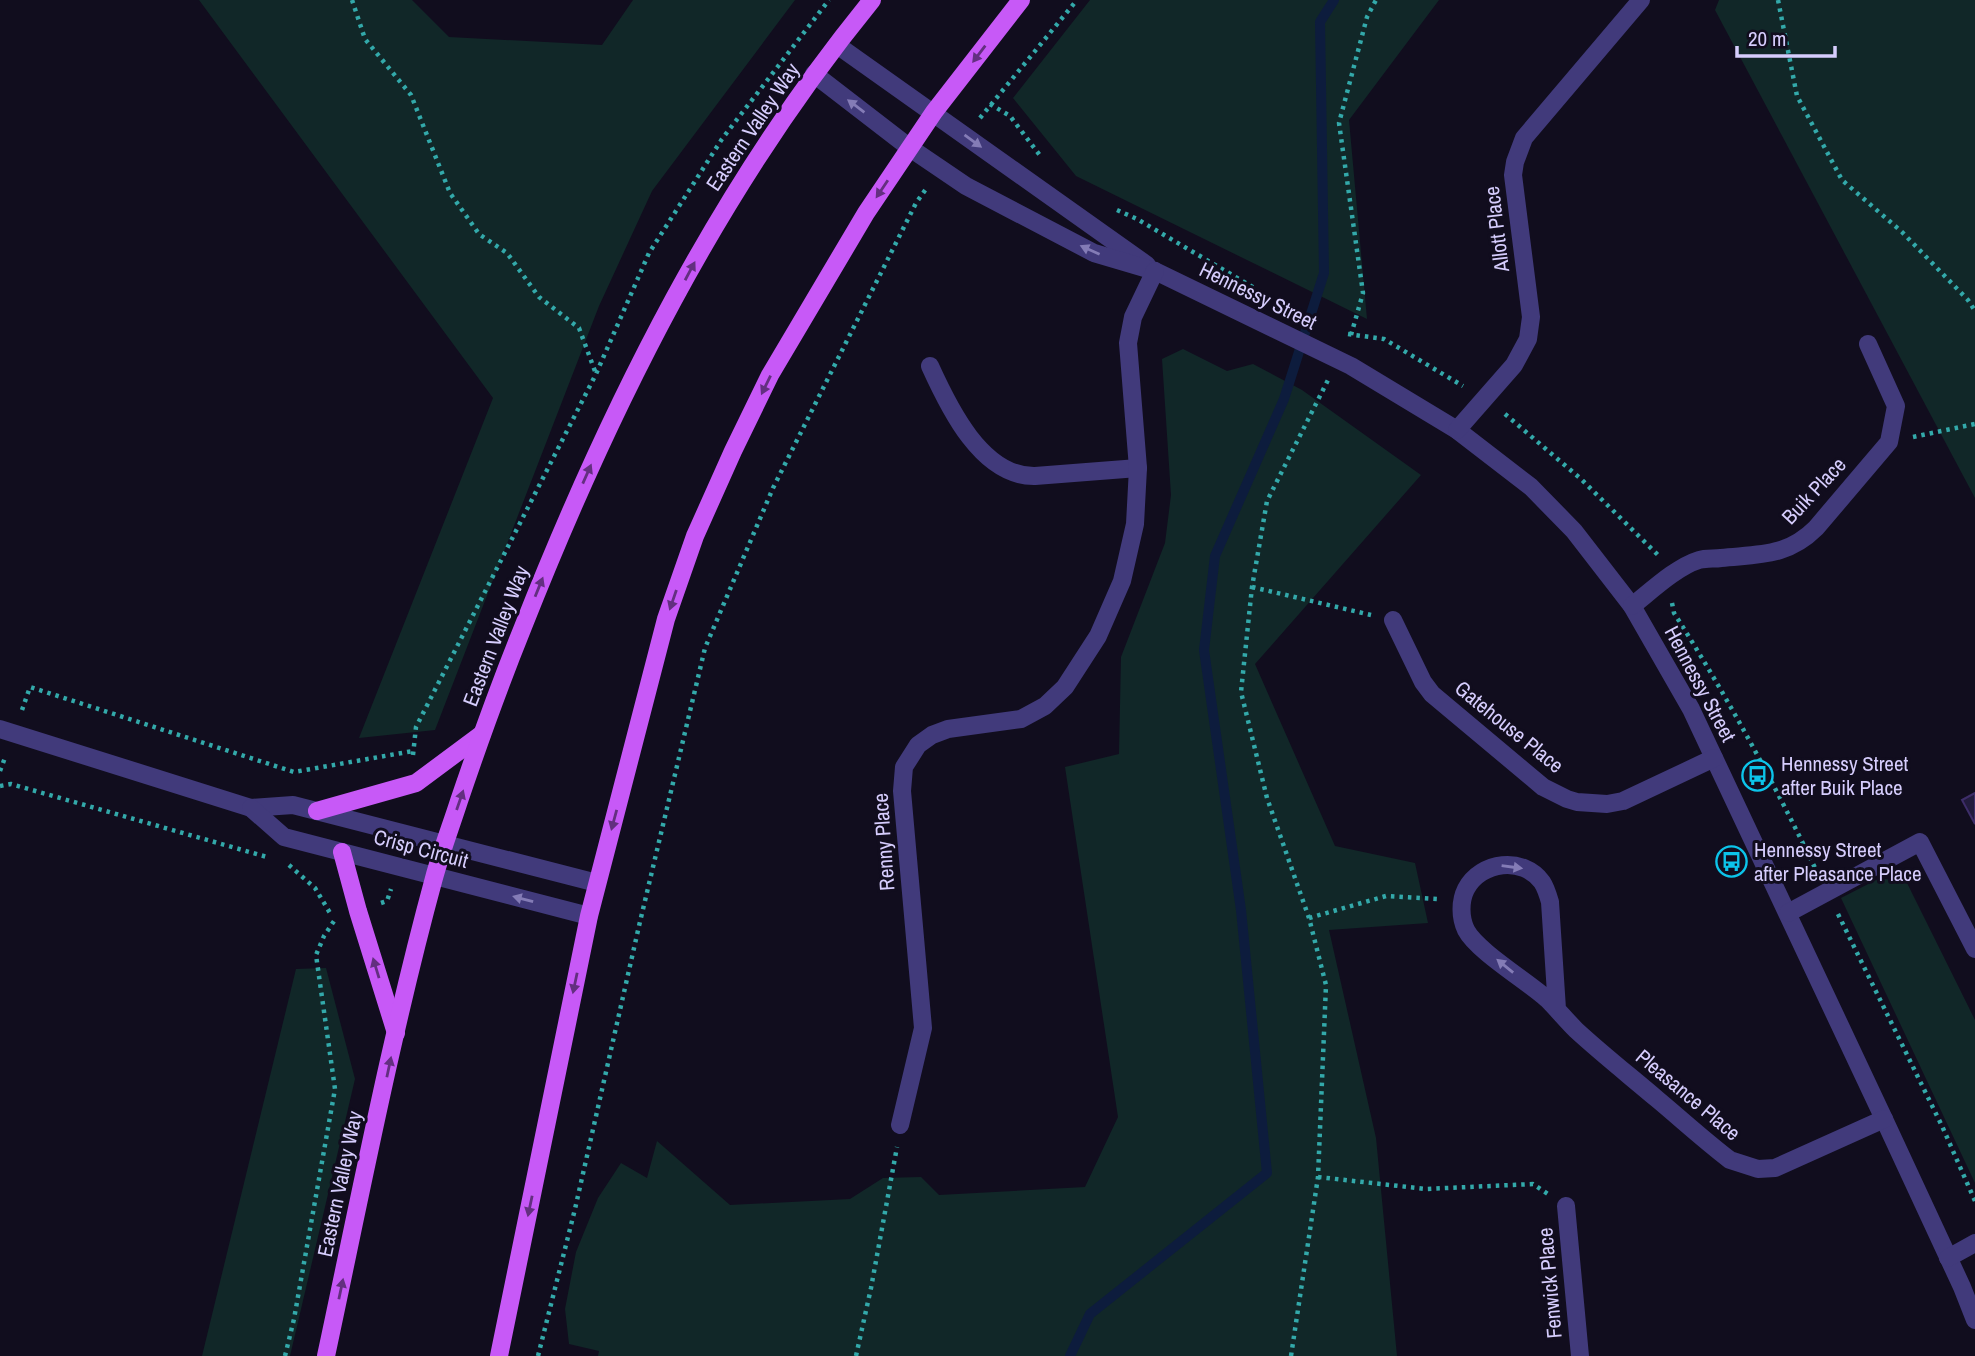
<svg xmlns="http://www.w3.org/2000/svg" width="1975" height="1356" viewBox="0 0 1975 1356" font-family="'Archivo Narrow',sans-serif">
  <defs>
    <filter id="shadow"><feDropShadow dx="6" dy="6" stdDeviation="2" flood-color="#0009"/></filter>
  </defs>
  <rect width="100%" height="100%" fill="#110d1e"/>
  <g fill="#112728">
    <polygon points="199,0 412,0 449,37 602,45 633,0 795,0 652,191 599,306 435,730 359,738 493,398"/>
    <polygon points="1090,0 1439,0 1349,120 1367,319 1076,176 1013,98"/>
    <polygon points="1719,0 1975,0 1975,498 1715,10"/>
    <polygon points="1183,349 1227,371 1253,364 1302,390 1421,475 1255,664 1335,846 1415,863 1428,923 1329,930 1376,1138 1397,1356 598,1356 599,1351 569,1344 565,1309 576,1252 598,1198 621,1163 647,1178 657,1141 730,1205 850,1199 883,1178 921,1177 939,1195 1085,1187 1118,1117 1065,767 1119,754 1121,657 1165,543 1171,495 1162,359"/>
    <polygon points="1880,878 1907,883 1975,1020 1975,1183 1841,898"/>
    <polygon points="326,968 355,1079 290,1356 202,1356 296,969"/>
  </g>
  <g fill="none" stroke-linecap="round" stroke-linejoin="round">
    <polyline stroke="#0d1c3d" stroke-width="10" points="1070,1356 1090,1314 1267,1173 1241,910 1204,650 1215,556 1284,399 1324,273 1320,22 1334,0"/>
  </g>
  <polygon fill="#241a3e" stroke="#3d2d69" stroke-width="2" filter="url(#shadow)" points="1975,793 1975,824 1962,800"/>
  <g fill="none" stroke-linecap="round" stroke-linejoin="round">
    <g stroke="#33a9aa" stroke-width="4.5" stroke-dasharray="3.5 5" stroke-linecap="butt">
      <polyline points="352,0 365,39 411,95 450,193 479,234 507,253 539,297 579,328 596,374"/>
      <polyline points="1778,0 1797,96 1842,180 1902,232 1968,300 1975,311"/>
      <polyline points="990,104 1010,116 1042,158"/>
      <polyline points="980,118 1077,0"/>
      <polyline points="1117,210 1137,219 1256,289"/>
      <polyline points="1348,334 1384,339 1463,386"/>
      <polyline points="1351,335 1363,293 1339,123 1367,17 1376,0"/>
      <polyline points="1505,414 1581,479 1658,555"/>
      <polyline points="1913,437 1975,424"/>
      <polyline points="1252,587 1371,615"/>
      <path d="M 1672,603 L 1674,613 C 1727,696 1774,783 1817,872"/>
      <polyline points="22,710 30,687 294,772 413,751"/>
      <polyline points="413,755 416,727 596,374 649,253 722,139 829,0"/>
      <polyline points="0,771 6,755"/>
      <polyline points="0,786 11,784 267,857"/>
      <polyline points="289,865 315,888 330,913"/>
      <polyline points="381,903 387,901 391,889"/>
      <polyline points="1838,914 1942,1126 1975,1201"/>
      <polyline points="1309,918 1386,896 1437,899"/>
      <polyline points="1318,1177 1426,1189 1533,1184 1548,1194"/>
      <polyline points="285,1356 294,1319 335,1089 316,955 324,936 334,921"/>
      <polyline points="538,1356 575,1209 639,926 705,648 773,488 916,203 926,189"/>
      <polyline points="856,1356 871,1288 897,1147"/>
      <polyline points="1291,1356 1318,1177 1326,985 1309,918 1267,798 1241,692 1252,587 1267,501 1328,380"/>
    </g>
    <g stroke="#413a7b" stroke-width="18">
      <polyline points="837,45 1147,265"/>
      <polyline points="814,74 910,148 966,186 1094,253 1155,271 1351,366 1457,430 1531,487 1574,531 1632,606 1691,709 1884,1119 1962,1287 1975,1320"/>
      <path d="M 930,366 C 949,408 982,477 1035,476 L 1138,468"/>
      <polyline points="1457,430 1514,365 1528,339 1531,317 1513,175 1515,162 1524,138 1641,0"/>
      <path d="M 1632,606 C 1650,592 1676,567 1699,560 C 1706,558 1714,559 1721,558 C 1759,554 1787,557 1816,528 L 1889,442 L 1896,406 L 1868,344"/>
      <polyline points="1393,620 1423,682 1432,694 1543,787 1567,799 1577,802 1607,804 1623,801 1714,758"/>
      <polyline points="0,729 251,808 293,805 597,883"/>
      <polyline points="251,808 284,837 589,916"/>
      <polyline points="1788,913 1920,842 1975,949"/>
      <path d="M 1557,1009 L 1550,902 C 1548,895 1546,888 1542,882 C 1523,856 1481,861 1466,889 C 1460,901 1460,917 1466,930 C 1477,951 1527,981 1547,999 C 1557,1009 1566,1020 1576,1030 C 1602,1054 1630,1076 1657,1099 C 1681,1119 1705,1141 1730,1160 L 1758,1169 L 1775,1168 L 1884,1119"/>
      <polyline points="900,1125 923,1028 902,791 904,767 918,745 932,735 948,729 1021,719 1045,706 1065,687 1098,636 1122,581 1135,524 1138,468 1128,343 1133,317 1155,271"/>
      <polyline points="1566,1206 1580,1356"/>
      <polyline points="1948,1258 1975,1243"/>
    </g>
    <g stroke="#c759f7" stroke-width="18">
      <polyline points="317,811 416,783 482,734"/>
      <polyline points="342,852 358,911 396,1033"/>
      <path d="M 326,1356 C 360,1197 391,1036 434,878 C 441,852 451,826 459,801 C 479,742 500,684 523,627 C 611,404 720,186 872,0"/>
      <polyline points="499,1356 589,916 666,619 695,536 733,451 770,375 866,213 934,112 1021,0"/>
    </g>
  </g>
  <defs><path id="oneway-solid" d="M-6-.8H1V-3.2L6.5 0L1 3.2V.8H-6Z" transform="scale(1.75)"/></defs>
  <g fill="#632f80">
    <use href="#oneway-solid" transform="translate(979 54) rotate(127)"/>
    <use href="#oneway-solid" transform="translate(882 189) rotate(124)"/>
    <use href="#oneway-solid" transform="translate(690 271) rotate(-62)"/>
    <use href="#oneway-solid" transform="translate(766 385) rotate(116)"/>
    <use href="#oneway-solid" transform="translate(587 474) rotate(-66)"/>
    <use href="#oneway-solid" transform="translate(539 587) rotate(-68)"/>
    <use href="#oneway-solid" transform="translate(673 600) rotate(109)"/>
    <use href="#oneway-solid" transform="translate(460 800) rotate(-71)"/>
    <use href="#oneway-solid" transform="translate(614 820) rotate(105)"/>
    <use href="#oneway-solid" transform="translate(376 968) rotate(-107)"/>
    <use href="#oneway-solid" transform="translate(575 983) rotate(102)"/>
    <use href="#oneway-solid" transform="translate(389 1067) rotate(-78)"/>
    <use href="#oneway-solid" transform="translate(530 1206) rotate(102)"/>
    <use href="#oneway-solid" transform="translate(341 1289) rotate(-78)"/>
  </g>
  <g fill="#847cb6">
    <use href="#oneway-solid" transform="translate(856 106) rotate(-143)"/>
    <use href="#oneway-solid" transform="translate(973 141) rotate(36)"/>
    <use href="#oneway-solid" transform="translate(1090 250) rotate(-156)"/>
    <use href="#oneway-solid" transform="translate(1512 867) rotate(8)"/>
    <use href="#oneway-solid" transform="translate(523 899) rotate(-165)"/>
    <use href="#oneway-solid" transform="translate(1505 966) rotate(-141)"/>
  </g>
  <defs>
    <symbol id="bus-ring" viewBox="-11 -11 22 22"><circle r="9.5" fill="#110d1e" stroke="#0cc4ea" stroke-width="1.5"/><path d="M-5-6H5V4H4V6H2V4H-2V6H-4V4H-5ZM-3.5-4V0h7V-4ZM-3.5 1.2v1.5H-2V1.2ZM2 1.2v1.5H3.5V1.2Z" fill="#0cc4ea"/></symbol>
  </defs>
  <g fill-rule="evenodd">
    <use href="#bus-ring" x="1740" y="758" width="35" height="35"/>
    <use href="#bus-ring" x="1714" y="844" width="35" height="35"/>
  </g>
  <g text-anchor="middle" stroke-width="6" stroke-linejoin="round" paint-order="stroke">
    <g font-size="21" fill="#d6cdfd" stroke="#110d1e">
      <text transform="translate(753 127) rotate(-56)" y="7">Eastern Valley Way</text>
      <text transform="translate(1497 229) rotate(-97)" y="7">Allott Place</text>
      <text transform="translate(1258 296) rotate(26)" y="7">Hennessy Street</text>
      <text transform="translate(1814 491) rotate(-47)" y="7">Buik Place</text>
      <text transform="translate(496 636) rotate(-69)" y="7">Eastern Valley Way</text>
      <text transform="translate(1700 684) rotate(62)" y="7">Hennessy Street</text>
      <text transform="translate(1509 727) rotate(39)" y="7">Gatehouse Place</text>
      <text transform="translate(884 842) rotate(-94)" y="7">Renny Place</text>
      <text transform="translate(421 849) rotate(15)" y="7">Crisp Circuit</text>
      <text transform="translate(1688 1095) rotate(40)" y="7">Pleasance Place</text>
      <text transform="translate(340 1184) rotate(-78)" y="7">Eastern Valley Way</text>
      <text transform="translate(1550 1283) rotate(-95)" y="7">Fenwick Place</text>
    </g>
    <g font-size="21" fill="#d6cdfd" stroke="#110d1e" text-anchor="start">
      <text x="1781" y="771">Hennessy Street<tspan x="1781" dy="24">after Buik Place</tspan></text>
      <text x="1754" y="857">Hennessy Street<tspan x="1754" dy="24">after Pleasance Place</tspan></text>
    </g>
  </g>
  <path d="M1737 46v10h98v-10" fill="none" stroke="#d6cdfd" stroke-width="3.5"/>
  <text x="1748" y="46" font-size="21" fill="#d6cdfd" stroke="#110d1e" stroke-width="5" paint-order="stroke">20 m</text>
</svg>
